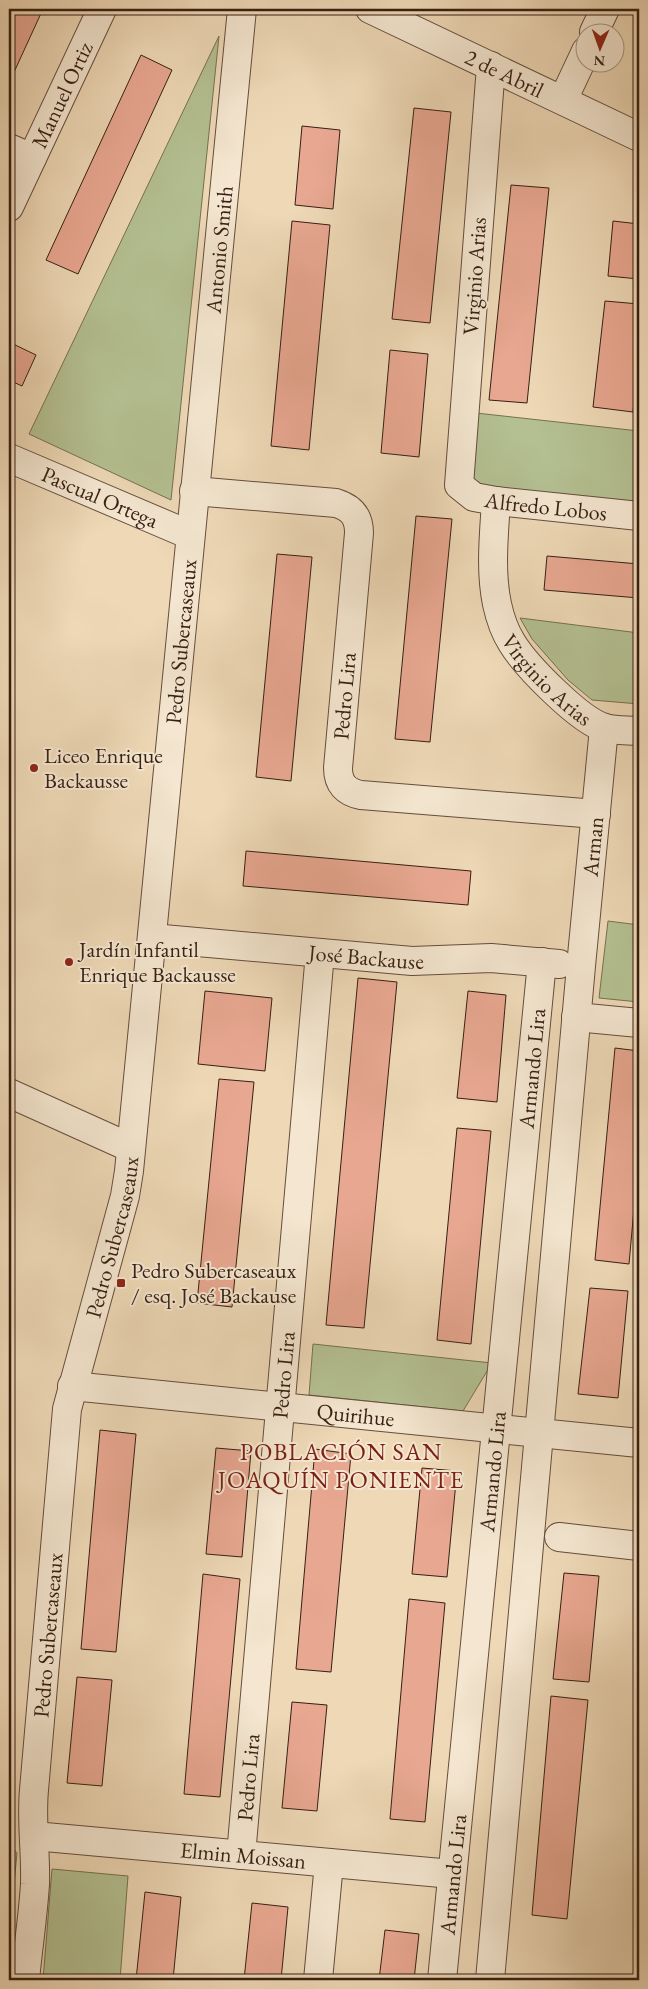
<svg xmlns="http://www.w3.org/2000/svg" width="648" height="1989" viewBox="0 0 648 1989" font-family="'EB Garamond',serif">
  <rect width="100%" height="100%" fill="#eed8b6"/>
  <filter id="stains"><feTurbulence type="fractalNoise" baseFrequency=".004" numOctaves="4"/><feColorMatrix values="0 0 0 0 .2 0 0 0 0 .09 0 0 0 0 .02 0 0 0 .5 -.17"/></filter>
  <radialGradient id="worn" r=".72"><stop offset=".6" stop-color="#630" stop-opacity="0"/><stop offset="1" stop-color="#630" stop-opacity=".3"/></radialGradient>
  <g fill="#b4c092" stroke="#767052">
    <polygon points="219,36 171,500 29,434"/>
    <polygon points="476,413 639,431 639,511 468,495"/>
    <polygon points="520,618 639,633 639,704 592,700 568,680 532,639"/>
    <polygon points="608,921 639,925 639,1002 599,998"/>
    <polygon points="313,1344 492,1363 463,1411 309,1395"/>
    <polygon points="9,1844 17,1853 9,1936"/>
    <polygon points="52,1869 128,1876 120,1980 43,1980"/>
  </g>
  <g fill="#e8a791" stroke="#371f13">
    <polygon points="9,9 43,9 9,83"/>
    <polygon points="141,55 172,70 78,274 46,260"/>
    <polygon points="414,108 451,112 430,323 392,319"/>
    <polygon points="302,126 340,130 333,209 295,205"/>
    <polygon points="511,185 549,188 527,403 489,400"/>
    <polygon points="292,221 330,225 309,450 271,446"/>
    <polygon points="613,221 639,224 639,279 608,276"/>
    <polygon points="605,301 639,304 639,345 633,412 593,407"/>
    <polygon points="9,342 36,355 22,386 9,380"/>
    <polygon points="390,350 428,354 419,457 381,453"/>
    <polygon points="416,516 452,519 430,742 395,739"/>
    <polygon points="277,554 312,557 291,781 256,777"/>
    <polygon points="547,556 639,564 639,598 544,590"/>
    <polygon points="246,851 471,871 468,905 243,886"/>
    <polygon points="358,978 397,982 364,1328 326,1325"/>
    <polygon points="205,991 272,998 265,1071 198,1064"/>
    <polygon points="468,991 506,995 497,1102 457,1098"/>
    <polygon points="615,1048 639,1051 639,1153 629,1264 595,1260"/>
    <polygon points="219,1079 254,1082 232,1307 197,1303"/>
    <polygon points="457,1128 491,1131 471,1344 437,1340"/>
    <polygon points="590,1288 628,1291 618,1398 578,1394"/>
    <polygon points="100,1430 136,1434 116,1652 81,1649"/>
    <polygon points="216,1448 251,1451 242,1557 206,1554"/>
    <polygon points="315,1449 351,1454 331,1672 296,1669"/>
    <polygon points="422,1468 457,1471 447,1577 412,1574"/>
    <polygon points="564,1573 599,1576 589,1682 553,1679"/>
    <polygon points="203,1574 240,1579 220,1797 184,1794"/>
    <polygon points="409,1599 445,1603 425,1822 390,1819"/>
    <polygon points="77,1677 112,1680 102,1786 67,1783"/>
    <polygon points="551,1696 588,1700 567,1919 532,1915"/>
    <polygon points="292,1702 327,1705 317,1811 282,1808"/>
    <polygon points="145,1892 181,1897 173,1980 136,1980"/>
    <polygon points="252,1903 288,1907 281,1980 244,1980"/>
    <polygon points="385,1930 419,1934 414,1980 379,1980"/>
  </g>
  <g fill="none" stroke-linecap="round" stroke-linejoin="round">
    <defs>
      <g id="minor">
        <path id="s1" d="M 370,9 L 639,137"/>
        <polyline points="594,32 605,9"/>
        <path id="s2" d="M 491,66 L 459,485 L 474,497 L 496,501 L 639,516"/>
        <polyline points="563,100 586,51"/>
        <polyline points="9,148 32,158"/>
        <path id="s3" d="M 9,207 L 102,9"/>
        <path id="s4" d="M 9,458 L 190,535"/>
        <path d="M 194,491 L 336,503 C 352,508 359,516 359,533 L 338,768 C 338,784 346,792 361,795 L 596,814"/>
        <path id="s5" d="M 496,501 C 494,534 490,571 497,604 C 500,618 505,632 512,643 C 526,666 580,721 605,728 C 615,731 628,730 639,731"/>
        <path id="s6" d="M 152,938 L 412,961 L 491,958 L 559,964"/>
        <polyline points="576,1017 639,1023"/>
        <polyline points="9,1093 131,1148"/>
        <path id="s7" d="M 72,1386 L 639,1443"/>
        <polyline points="559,1537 639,1546"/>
        <path id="s8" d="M 34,1836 L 452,1874"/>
        <path id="s9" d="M 241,1855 L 320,953"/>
        <path id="s10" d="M 25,1980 C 28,1948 33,1916 35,1884 C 36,1852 31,1821 34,1790 L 67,1409 L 125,1196 L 129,1171 L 242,9"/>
        <polyline points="318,1980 329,1863"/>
        <path id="s11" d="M 442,1980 L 542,962"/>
        <path id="s12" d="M 490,1980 L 581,966 L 604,728"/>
      </g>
    </defs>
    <use href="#minor" stroke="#654d3c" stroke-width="30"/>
    <use href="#minor" stroke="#f4e6d0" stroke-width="28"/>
  </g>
  <g fill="#8f2418" stroke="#f4e6d0" stroke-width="2">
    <circle cx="34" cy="768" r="5"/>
    <circle cx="69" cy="962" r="5"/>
    <rect x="116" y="1278" width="10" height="10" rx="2.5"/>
  </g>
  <g text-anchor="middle" stroke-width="4" stroke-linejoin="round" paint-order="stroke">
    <g font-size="22" fill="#371f13" stroke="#f4e6d0">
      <text dy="8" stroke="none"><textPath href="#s1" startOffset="149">2 de Abril</textPath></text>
      <text dy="8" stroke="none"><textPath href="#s3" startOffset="124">Manuel Ortiz</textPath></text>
      <text dy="8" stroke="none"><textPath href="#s10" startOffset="1745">Antonio Smith</textPath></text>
      <text transform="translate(474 276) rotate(-86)" y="8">Virginio Arias</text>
      <text dy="8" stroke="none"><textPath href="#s4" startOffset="99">Pascual Ortega</textPath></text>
      <text dy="8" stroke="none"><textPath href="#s2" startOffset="512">Alfredo Lobos</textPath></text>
      <text dy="8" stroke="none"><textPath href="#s10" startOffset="1351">Pedro Subercaseaux</textPath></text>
      <text dy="8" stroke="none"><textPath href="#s5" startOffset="196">Virginio Arias</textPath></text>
      <text transform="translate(344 696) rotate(-85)" y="8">Pedro Lira</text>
      <text dy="8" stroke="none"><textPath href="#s12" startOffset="1138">Arman</textPath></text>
      <text dy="8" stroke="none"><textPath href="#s6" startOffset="215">José Backause</textPath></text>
      <text dy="8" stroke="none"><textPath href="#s11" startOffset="916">Armando Lira</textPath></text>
      <text dy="8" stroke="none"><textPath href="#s10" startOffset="751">Pedro Subercaseaux</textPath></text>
      <text dy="8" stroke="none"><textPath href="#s9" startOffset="482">Pedro Lira</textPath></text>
      <text dy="8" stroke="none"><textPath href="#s7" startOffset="285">Quirihue</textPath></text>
      <text dy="8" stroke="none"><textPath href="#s11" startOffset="511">Armando Lira</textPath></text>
      <text dy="8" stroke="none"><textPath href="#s10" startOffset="346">Pedro Subercaseaux</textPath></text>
      <text dy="8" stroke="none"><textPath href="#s9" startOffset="78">Pedro Lira</textPath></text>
      <text dy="8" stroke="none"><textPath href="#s8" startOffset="210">Elmin Moissan</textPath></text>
      <text dy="8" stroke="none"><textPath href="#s11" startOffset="106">Armando Lira</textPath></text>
    </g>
    <g font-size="22" fill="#371f13" stroke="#f4e6d0" text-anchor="start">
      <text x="44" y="763">Liceo Enrique<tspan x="44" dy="25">Backausse</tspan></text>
      <text x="79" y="957">Jardín Infantil<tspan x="79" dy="25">Enrique Backausse</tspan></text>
      <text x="131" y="1278">Pedro Subercaseaux<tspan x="131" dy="25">/ esq. José Backause</tspan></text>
    </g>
    <g font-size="24" letter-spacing="1" fill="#7a1f14" stroke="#f4e6d0">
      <text x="341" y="1460">POBLACIÓN SAN<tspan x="341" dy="28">JOAQUÍN PONIENTE</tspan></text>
    </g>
  </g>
  <rect width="648" height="1989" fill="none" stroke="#eed8b6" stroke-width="30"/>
  <rect x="10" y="10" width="628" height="1969" fill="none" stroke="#371f13" stroke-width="2.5"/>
  <rect x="15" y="15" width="618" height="1959" fill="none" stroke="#371f13"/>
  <g transform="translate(600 48) rotate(182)"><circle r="24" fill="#f4e6d0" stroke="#a89684"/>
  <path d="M0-4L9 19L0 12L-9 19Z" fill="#8f2418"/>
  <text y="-8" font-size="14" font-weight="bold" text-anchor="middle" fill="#371f13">N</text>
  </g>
  <rect width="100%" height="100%" filter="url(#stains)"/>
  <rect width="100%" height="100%" fill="url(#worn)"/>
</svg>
